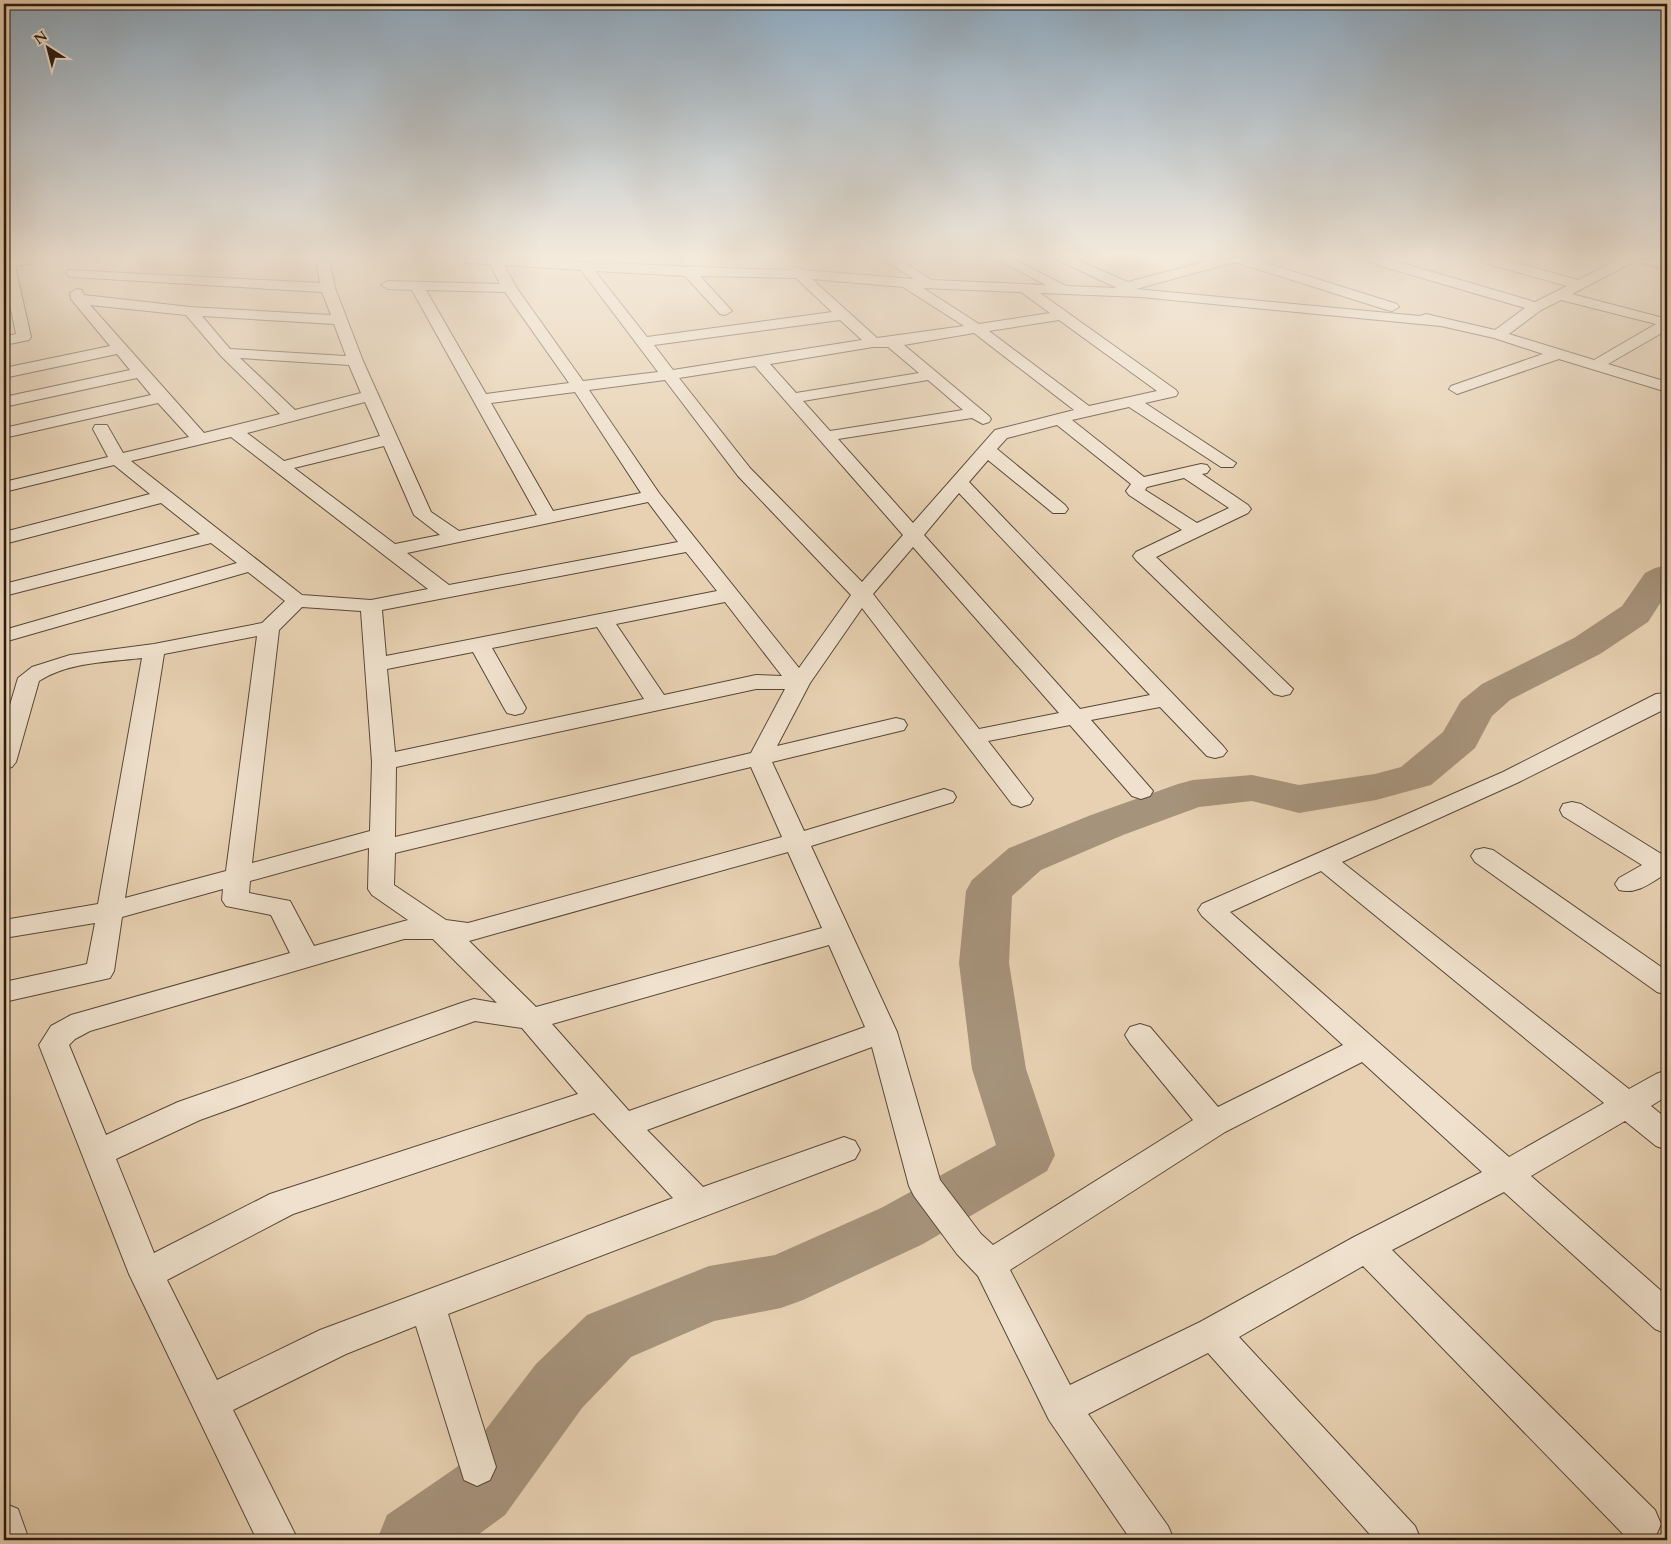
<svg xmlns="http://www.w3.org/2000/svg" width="1671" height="1544" viewBox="0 0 1671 1544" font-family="Cardo,serif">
  <rect width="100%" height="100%" fill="#e7d1b2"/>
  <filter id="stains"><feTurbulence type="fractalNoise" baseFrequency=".004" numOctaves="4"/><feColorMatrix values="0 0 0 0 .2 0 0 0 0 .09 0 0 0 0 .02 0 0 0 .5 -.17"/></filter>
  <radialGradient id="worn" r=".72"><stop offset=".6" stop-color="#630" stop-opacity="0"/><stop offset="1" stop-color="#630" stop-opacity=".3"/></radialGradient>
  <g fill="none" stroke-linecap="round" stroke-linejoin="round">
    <polygon fill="#a6937b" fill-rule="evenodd" points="1667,565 1667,593 1648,622 1600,654 1510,700 1492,716 1475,748 1431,785 1376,800 1299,813 1252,801 1199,807 1123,835 1041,870 1012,896 1009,963 1026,1069 1055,1155 1047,1171 923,1244 803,1300 781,1308 714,1321 631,1357 582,1408 505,1515 471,1540 377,1540 387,1515 457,1467 536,1364 587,1315 709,1266 775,1255 881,1208 996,1145 972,1069 959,963 966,891 972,880 1009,848 1091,815 1178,784 1193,780 1252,775 1299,785 1375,774 1401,767 1443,732 1461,701 1482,684 1574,638 1622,606 1645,573 1655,568"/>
    <defs>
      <g id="street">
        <polygon points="4,259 42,259 36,263 15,266 31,337 29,340 4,345 4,337 16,334 4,275"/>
        <path d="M 316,259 L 329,259 L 335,288 L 363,361 L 431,512 L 459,531 L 537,515 L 412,290 L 388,289 L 381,285 L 388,281 L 500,284 L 490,264 L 466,263 L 460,259 C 570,259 680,268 790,270 L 796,267 L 803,270 L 914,279 L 882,259 L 898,259 L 932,280 L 1046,285 L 996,259 L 1013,259 L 1066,286 L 1117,288 L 1056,259 L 1074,259 L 1128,282 L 1215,259 L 1253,259 L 1397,304 L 1399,307 L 1392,311 L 1387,310 L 1235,262 L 1136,289 L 1420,316 L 1426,314 L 1495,330 L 1525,308 L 1367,262 L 1366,259 L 1388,259 L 1535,302 L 1567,286 L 1481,262 L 1480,259 L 1502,259 L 1578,280 L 1619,259 L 1657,259 L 1667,262 L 1667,270 L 1635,261 L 1572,294 L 1667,319 L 1667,330 L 1608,364 L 1667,382 L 1667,392 L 1559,359 L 1457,394 L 1449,389 L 1451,386 L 1543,354 L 1494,338 L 1441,326 L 1141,297 L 1040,293 L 1176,390 L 1178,393 L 1176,396 L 1145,403 L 1236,463 L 1233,467 L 1221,467 L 1129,407 L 1072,420 L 1144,477 L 1201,464 L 1207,465 L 1210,469 L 1207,473 L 1202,474 L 1248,505 L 1251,509 L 1248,513 L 1156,557 L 1293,689 L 1290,694 L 1282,696 L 1274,694 L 1136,560 L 1133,556 L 1136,552 L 1182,530 L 1129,495 L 1126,491 L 1131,484 L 1057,425 L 1007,438 L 997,449 L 1065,505 L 1068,509 L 1065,513 L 1053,513 L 988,460 L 969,482 L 1223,746 L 1227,751 L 1223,756 L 1215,758 L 1207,756 L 1160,707 L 1091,720 L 1153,791 L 1150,796 L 1141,799 L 1132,796 L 1070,725 L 988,741 L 1033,799 L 1030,804 L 1021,807 L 1012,804 L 862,608 L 810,683 L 777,746 L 896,718 L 904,720 L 907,725 L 904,730 L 772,762 L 804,831 L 944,789 L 953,792 L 956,797 L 953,802 L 811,846 L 897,1032 L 940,1180 L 981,1234 L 993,1245 L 1193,1120 L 1130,1043 L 1125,1035 L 1130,1027 L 1140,1024 L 1150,1027 L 1218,1107 L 1343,1045 L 1202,916 L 1198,910 L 1202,904 L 1503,772 L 1656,694 L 1667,693 L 1667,708 L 1519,782 L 1342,862 L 1629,1089 L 1656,1074 L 1667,1070 L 1667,1096 L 1651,1106 L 1667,1119 L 1667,1150 L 1656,1146 L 1625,1121 L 1531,1176 L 1667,1296 L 1667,1334 L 1655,1329 L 1504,1192 L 1392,1250 L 1655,1510 L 1661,1524 L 1655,1538 L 1649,1540 L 1627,1538 L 1363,1266 L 1239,1337 L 1415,1526 L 1421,1540 L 1375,1540 L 1208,1353 L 1088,1414 L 1168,1526 L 1174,1540 L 1131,1540 L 1049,1420 L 978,1276 L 957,1254 L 914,1196 L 909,1186 L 872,1047 L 647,1130 L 703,1187 L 844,1137 L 855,1141 L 860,1150 L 855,1159 L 448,1314 L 496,1467 L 490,1480 L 477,1486 L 464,1480 L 416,1326 L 346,1354 L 233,1410 L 298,1540 L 257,1540 L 129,1274 L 39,1045 L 51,1026 L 71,1015 L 290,953 L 271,915 L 226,906 L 222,900 L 223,889 L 122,917 L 114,971 L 110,978 L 4,1002 L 4,982 L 87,964 L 95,923 L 4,938 L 4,920 L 98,904 L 142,658 C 108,662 68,662 39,681 L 16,762 L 12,767 L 4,769 L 4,725 L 18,678 L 32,667 L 70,655 L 154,644 L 262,623 L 285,601 L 248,572 L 4,642 L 4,630 L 237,563 L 211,543 L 4,596 L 4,584 L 200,534 L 161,503 L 4,544 L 4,532 L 150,494 L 114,465 L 4,492 L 4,482 L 108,457 L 93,429 L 95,425 L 107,425 L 123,453 L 189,437 L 158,403 L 4,438 L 4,428 L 151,395 L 137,378 L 4,407 L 4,397 L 130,370 L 117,354 L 4,378 L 4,368 L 110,346 L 71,299 L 70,293 L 77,289 L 82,290 L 84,295 L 190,307 L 331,315 L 322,292 L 73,277 L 68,276 L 66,273 L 68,270 L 320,283 ZM 504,265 L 581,270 L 658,372 L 583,381 L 516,287 ZM 595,271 L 685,276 L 720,314 L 725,315 L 732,311 L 700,276 L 796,278 L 832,312 L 647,337 ZM 812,279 L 903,287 L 964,326 L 877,338 ZM 923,288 L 1021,292 L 1050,313 L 979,324 ZM 426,290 L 505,292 L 569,383 L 486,394 ZM 1561,300 L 1656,324 L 1594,360 L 1509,334 L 1541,310 ZM 90,305 L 186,315 L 221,356 L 280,414 L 204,433 ZM 202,316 L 334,324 L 346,356 L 230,349 ZM 840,320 L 862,340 L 673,370 L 654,345 ZM 1059,320 L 1157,391 L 1089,406 L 989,331 ZM 974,333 L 1074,410 L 995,430 L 913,523 L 838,439 L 972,418 L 983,424 L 989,422 L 991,419 L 989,416 L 904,345 ZM 873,347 L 888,347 L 919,373 L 796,393 L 770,364 ZM 240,358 L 349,365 L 361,393 L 295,410 ZM 755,366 L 903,535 L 862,582 L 750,468 L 679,378 ZM 665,380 L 738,476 L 851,595 L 799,668 L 659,493 L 589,390 ZM 928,380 L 963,410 L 830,431 L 803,401 ZM 575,392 L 641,493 L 553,511 L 491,403 ZM 365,402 L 380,436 L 284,461 L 247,433 ZM 231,437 L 428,589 L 371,600 L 302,595 L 131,461 ZM 384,446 L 414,515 L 440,535 L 395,544 L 294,468 ZM 1184,478 L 1229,508 L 1197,523 L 1145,490 L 1147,487 ZM 959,493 L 1150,695 L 1080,709 L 924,535 ZM 648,502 L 678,542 L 449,585 L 407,553 ZM 913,547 L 1059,713 L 979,729 L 873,594 ZM 686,552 L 717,591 L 386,656 L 382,610 ZM 725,602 L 782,676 L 756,675 L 664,695 L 616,624 ZM 302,607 L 361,611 L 372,762 L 370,831 L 252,863 L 279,630 ZM 597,627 L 644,699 L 395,752 L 387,669 L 473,652 L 504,708 L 507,713 L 515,715 L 523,713 L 526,708 L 492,648 ZM 257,636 L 226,871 L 125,898 L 164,654 ZM 756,689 L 785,689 L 751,753 L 395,837 L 396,767 ZM 751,767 L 782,837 L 468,923 L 446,920 L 394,885 L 395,853 ZM 369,848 L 368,889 L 372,895 L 408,920 L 314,946 L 290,901 L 249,893 L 250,881 ZM 788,852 L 822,928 L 536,1007 L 469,941 ZM 1321,871 L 1604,1103 L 1509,1157 L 1230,912 ZM 404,939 L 433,939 L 497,1003 L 474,999 L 464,1002 L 178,1102 L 106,1135 L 69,1045 L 75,1039 L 90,1031 ZM 829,945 L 865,1027 L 629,1111 L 552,1024 ZM 475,1021 L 522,1028 L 578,1094 L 270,1194 L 154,1253 L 116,1159 L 200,1120 ZM 1362,1062 L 1482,1172 L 1354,1237 L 1200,1322 L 1070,1385 L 1010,1270 L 1225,1132 ZM 594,1113 L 673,1198 L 320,1330 L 217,1380 L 167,1280 L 293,1214 Z"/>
        <path d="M 1572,802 L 1581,804 L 1663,855 L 1667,854 L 1667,873 C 1652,882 1637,895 1619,890 L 1615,884 L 1619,878 L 1642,865 L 1563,816 L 1560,810 L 1563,804 Z"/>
        <polygon points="1484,848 1493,850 1667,971 1667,995 1657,992 1475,862 1471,856 1475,850"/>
        <polygon points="4,1503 18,1509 29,1540 4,1540"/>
      </g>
    </defs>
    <use href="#street" stroke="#584839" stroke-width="2"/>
    <use href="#street" fill="#efe1cd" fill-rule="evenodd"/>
  </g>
  <linearGradient id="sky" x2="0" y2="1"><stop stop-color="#8da7bc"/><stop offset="0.54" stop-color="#f4eadc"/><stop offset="1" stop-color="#f4eadc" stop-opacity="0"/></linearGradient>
  <rect width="1671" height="476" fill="url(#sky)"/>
  <rect width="1671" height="1544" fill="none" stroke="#e7d1b2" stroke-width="20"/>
  <rect x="5" y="5" width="1661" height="1534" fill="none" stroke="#291b11" stroke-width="2.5"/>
  <rect x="10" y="10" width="1651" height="1524" fill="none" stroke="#291b11"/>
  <g transform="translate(48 48) rotate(324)" stroke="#efe1cd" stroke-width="4" paint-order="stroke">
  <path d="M0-4L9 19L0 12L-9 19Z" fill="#291b11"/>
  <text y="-8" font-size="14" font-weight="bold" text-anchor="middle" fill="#291b11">N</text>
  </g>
  <rect width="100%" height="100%" filter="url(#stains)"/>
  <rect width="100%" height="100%" fill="url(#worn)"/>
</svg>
